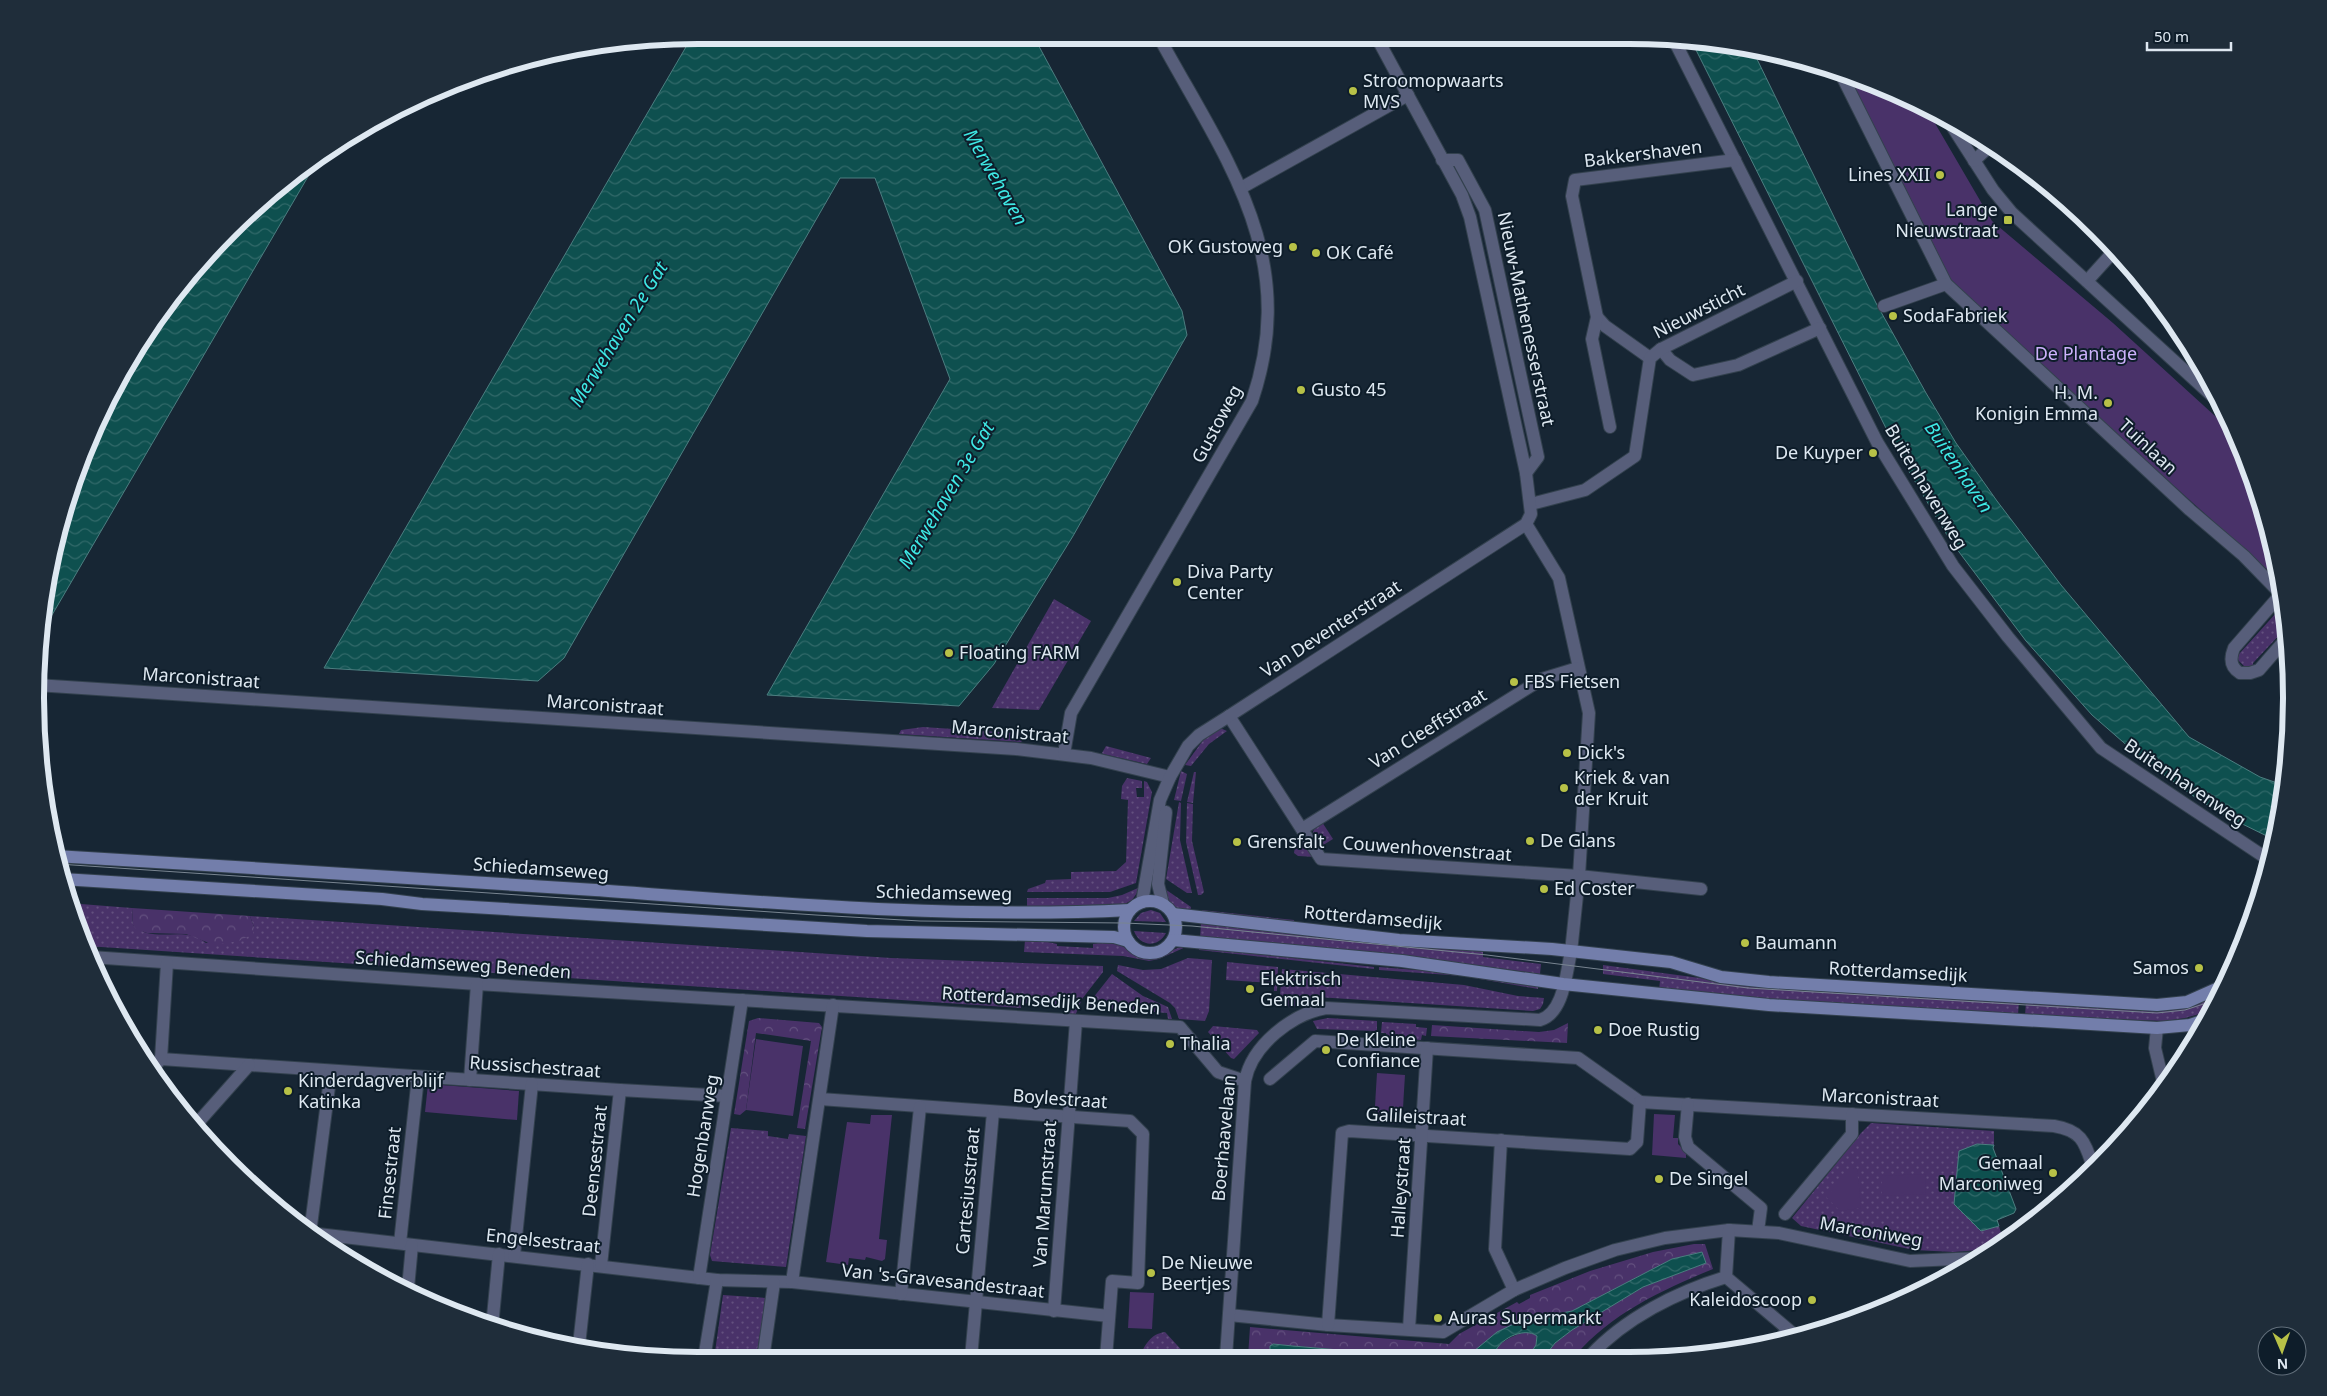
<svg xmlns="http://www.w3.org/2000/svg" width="2327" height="1396" viewBox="0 0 2327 1396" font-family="'Noto Sans',sans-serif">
  <defs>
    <pattern id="grass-dots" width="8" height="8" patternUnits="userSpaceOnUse" patternTransform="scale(1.25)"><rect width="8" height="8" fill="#493269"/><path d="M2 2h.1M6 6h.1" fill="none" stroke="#63507f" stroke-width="1.8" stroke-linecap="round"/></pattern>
    <pattern id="forest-crowns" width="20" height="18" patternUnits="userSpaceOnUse" patternTransform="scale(1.25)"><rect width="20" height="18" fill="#493269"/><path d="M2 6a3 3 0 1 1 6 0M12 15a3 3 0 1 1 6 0" fill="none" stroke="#63507f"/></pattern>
    <pattern id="water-waves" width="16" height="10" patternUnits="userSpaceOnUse" patternTransform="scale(1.25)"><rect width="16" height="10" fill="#0e504f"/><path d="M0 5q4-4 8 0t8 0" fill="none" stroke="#316969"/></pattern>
  </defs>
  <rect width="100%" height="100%" fill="#172634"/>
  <g fill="url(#grass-dots)">
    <polygon points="1054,599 1091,621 1039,710 992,708"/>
    <polygon points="2277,612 2284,618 2285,629 2253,663 2253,666 2244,666 2238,660 2238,653 2239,654"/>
    <polygon points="923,727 1028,734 1021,742 899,734 901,730"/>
    <polygon points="1220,728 1227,731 1209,744 1191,766 1185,765 1204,739"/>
    <polygon points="1106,746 1151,758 1147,764 1103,754 1102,753"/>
    <polygon points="1181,771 1187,774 1181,801 1174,800"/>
    <polygon points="1194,772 1196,772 1193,803 1187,802"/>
    <polygon points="1127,778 1142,781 1142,788 1136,788 1137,797 1144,797 1144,781 1147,782 1152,792 1136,883 1110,892 1027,892 1028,889 1045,883 1046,880 1071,879 1071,872 1116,871 1126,862 1128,800 1121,799 1122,786"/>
    <polygon points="1179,802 1181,803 1180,840 1192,893 1187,893 1166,879"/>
    <polygon points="1187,803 1193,804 1192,841 1204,892 1201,895 1198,895 1186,842"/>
    <polygon points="1322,822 1333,839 1320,847 1313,832 1315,827"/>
    <polygon points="1300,834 1315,857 1298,856 1294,853 1296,839"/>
    <polygon points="1138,888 1139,890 1132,900 1123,905 1027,908 1027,898 1108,898 1122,895"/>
    <path d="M 1165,889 L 1191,907 L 1190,913 C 1177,910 1166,905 1165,889 Z"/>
    <path d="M 68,903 L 132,908 L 133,925 C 137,928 143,932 147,933 C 168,938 188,928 206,943 L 254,927 L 250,916 L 891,958 L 1103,966 L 1103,972 L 1082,999 L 1075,1016 L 1063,1015 L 1063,1006 L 1021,1003 L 1021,1008 L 86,946 Z"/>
    <polygon points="1151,910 1160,913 1166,922 1134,921 1141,913"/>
    <polygon points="1202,910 1294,920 1294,922 1221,914 1202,915"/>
    <polygon points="1201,923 1373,943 1483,951 1483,957 1541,964 1540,974 1460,963 1200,939"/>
    <path d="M 1134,931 L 1166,933 C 1158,948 1140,947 1134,931 Z"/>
    <path d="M 1025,940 L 1043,941 L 1057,944 L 1057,946 L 1093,948 L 1093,944 C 1098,944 1104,940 1108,941 C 1124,943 1133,957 1147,958 C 1163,959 1173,946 1188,946 L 1159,959 L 1149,961 L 1123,956 L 1024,952 Z"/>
    <polygon points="1199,945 1230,951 1374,967 1374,969 1199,950"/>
    <polygon points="1188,958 1212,960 1209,1011 1205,1021 1179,1019 1175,1008 1170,1003 1117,971 1118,965 1143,970 1161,969"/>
    <polygon points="1227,962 1278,967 1277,991 1274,991 1274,983 1226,980"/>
    <polygon points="1603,965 1737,983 2019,1001 2018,1015 1741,999 1659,990 1660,981 1603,974"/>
    <polygon points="1416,966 1538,984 1538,989 1463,976 1379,970 1379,967 1416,970"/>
    <polygon points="1282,969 1464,985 1518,996 1544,998 1543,1004 1540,1009 1533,1011 1317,997 1290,1008 1280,995"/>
    <polygon points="1112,974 1143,996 1168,1007 1172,1019 1168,1019 1167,1013 1090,1007 1089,1003"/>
    <polygon points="2217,997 2210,1011 2185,1018 2166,1021 2025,1016 2026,1001 2207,1001"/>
    <polygon points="1328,1018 1377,1021 1377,1031 1317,1029 1313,1021"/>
    <polygon points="1382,1022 1416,1024 1416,1027 1427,1028 1426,1036 1422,1035 1421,1040 1386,1038 1386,1033 1381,1033"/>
    <polygon points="1213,1026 1257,1030 1259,1033 1234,1059 1231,1058 1208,1032"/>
    <polygon points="1871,1123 1994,1131 1994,1145 1977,1144 1981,1231 1999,1226 2003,1240 1991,1249 1954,1252 1914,1250 1801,1226 1792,1218 1861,1133"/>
    <polygon points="731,1128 768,1131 768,1136 788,1139 789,1134 806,1136 786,1267 712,1261 710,1255"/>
    <polygon points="723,1295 766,1298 756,1359 714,1359"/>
    <path d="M 1165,1332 L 1188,1357 L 1175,1357 L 1175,1355 L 1147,1354 L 1147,1358 L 1139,1358 C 1145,1345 1150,1334 1165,1332 Z"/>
  </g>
  <g fill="url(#forest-crowns)">
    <polygon points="132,908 250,916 254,927 253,934 239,941 214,945 186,934 147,933 136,929 133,925"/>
    <polygon points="758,1018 819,1023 822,1027 805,1129 797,1128 811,1041 756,1033 746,1110 740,1115 734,1114 749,1021"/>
    <polygon points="1568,1023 1567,1043 1431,1036 1432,1025 1539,1032 1554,1030"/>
    <path d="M 1694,1244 L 1705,1244 L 1713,1269 C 1664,1289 1610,1314 1575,1356 L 1545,1356 L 1555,1343 L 1572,1330 L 1643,1287 L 1706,1263 L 1704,1257 L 1693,1254 L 1672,1259 L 1572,1311 L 1552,1315 L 1468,1356 L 1420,1357 L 1273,1344 L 1273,1355 L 1301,1357 L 1248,1357 L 1250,1327 L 1449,1344 L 1459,1334 L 1517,1302 L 1519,1304 L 1530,1298 L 1530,1295 L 1590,1271 L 1653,1252 Z"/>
    <path d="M 1525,1331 L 1532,1332 L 1537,1336 L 1536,1345 L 1531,1355 L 1494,1356 C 1495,1342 1513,1337 1525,1331 Z"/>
  </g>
  <g fill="#493269">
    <polygon points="1846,72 1929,113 1992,221 2113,323 2237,436 2242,445 2279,569 2281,582 1950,285"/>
    <polygon points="756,1039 803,1046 793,1116 746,1110"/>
    <polygon points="1377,1073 1405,1075 1402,1124 1374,1122"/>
    <polygon points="428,1084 519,1091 517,1120 425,1112"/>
    <polygon points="1654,1114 1675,1115 1673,1138 1678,1138 1678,1144 1686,1152 1686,1158 1652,1155"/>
    <polygon points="871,1115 892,1115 879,1239 887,1240 885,1259 882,1261 866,1257 865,1260 849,1258 848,1265 826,1262 847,1122 870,1124"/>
    <polygon points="1854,1168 1857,1168 1861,1208 1840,1211 1826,1197"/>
    <polygon points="1925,1174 1926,1194 1882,1196 1882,1176"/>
    <polygon points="1130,1292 1154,1293 1152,1329 1128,1328"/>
  </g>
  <g fill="url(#water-waves)" stroke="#4c7e80">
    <polygon points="1035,39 1182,311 1187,335 1073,536 994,664 959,706 767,695 950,379 875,178 840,178 564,658 538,681 324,668 690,40"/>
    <polygon points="1691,40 1754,53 1876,303 1926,393 1956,443 1997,501 2061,585 2189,737 2260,777 2283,785 2279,828 2275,840 2222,814 2199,800 2146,762 2092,715 2026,641 1950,540 1902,460"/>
    <polygon points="320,156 45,627 39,632 41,611 70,485 104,405 172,295 295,172"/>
    <polygon points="1977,1144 1994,1145 1993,1148 2016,1209 2014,1213 1997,1220 1999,1226 1981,1231 1954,1204 1959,1151"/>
    <path d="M 1702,1252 L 1706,1263 L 1643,1287 L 1572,1330 L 1555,1343 L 1545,1356 L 1529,1356 L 1536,1345 L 1537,1336 C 1524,1326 1496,1340 1494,1356 L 1468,1356 L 1497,1332 L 1520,1321 L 1572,1311 L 1672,1259 Z"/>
    <polygon points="1273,1344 1293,1346 1420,1357 1301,1357 1273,1355 1270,1353 1270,1346"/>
  </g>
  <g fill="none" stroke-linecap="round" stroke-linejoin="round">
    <defs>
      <g id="minor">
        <polyline points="1672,36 1877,442 1953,566 2008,637 2101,748 2269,860"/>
        <polyline points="1839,70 1946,284 2190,510 2244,556 2282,595"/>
        <polyline points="1950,123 1993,190 2012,213 2219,402"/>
        <polyline points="1442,160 1458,160 1485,210 1538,457 1526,473"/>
        <polyline points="1974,161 1992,144"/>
        <polyline points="1241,188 1408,95"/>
        <polyline points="2087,281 2115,250"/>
        <polyline points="1884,306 1946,284"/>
        <polyline points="1597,317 1605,326 1650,358"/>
        <polyline points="1661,349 1670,360 1693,375 1738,365 1820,328"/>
        <polyline points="1610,427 1592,339 1597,317 1572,196 1575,180 1735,160"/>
        <polyline points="1531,504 1585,490 1635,456 1650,358 1661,349 1797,281"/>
        <polyline points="1526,524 1559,578 1589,713 1579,876 1571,952"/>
        <path d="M 2281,594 L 2234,648 C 2230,658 2230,667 2240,673 L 2250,673 L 2259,670 L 2286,639"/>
        <polyline points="36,685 1016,749 1091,758 1170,777"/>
        <polyline points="1229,716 1321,859 1579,876 1701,889"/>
        <path d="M 1064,754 L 1071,713 L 1252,401 C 1301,256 1226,160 1160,39"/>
        <polyline points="1302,829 1542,679 1578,668"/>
        <polyline points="91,957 477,984 1180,1027 1218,1072 1245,1081"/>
        <polyline points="2157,1028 2155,1048 2164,1086"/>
        <polyline points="161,1059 620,1090 727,1096"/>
        <polyline points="151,1070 161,1059 167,963"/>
        <polyline points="1270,1079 1315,1041 1578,1058 1640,1102"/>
        <polyline points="470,1080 477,984"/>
        <polyline points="820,1099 1130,1121 1143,1134 1138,1283 1112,1281 1106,1358"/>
        <path d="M 1640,1102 L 2054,1126 C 2084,1131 2085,1144 2094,1170"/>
        <polyline points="1688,1104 1685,1137 1688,1147 1761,1208 1758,1231"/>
        <polyline points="194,1127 249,1065"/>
        <polyline points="1501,1140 1495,1249 1514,1290"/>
        <polyline points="1785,1214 1852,1134 1852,1114"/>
        <polyline points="309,1233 717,1280 792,1282 1109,1316"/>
        <polyline points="310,1233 331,1071"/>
        <polyline points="400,1243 418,1077"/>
        <polyline points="514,1256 532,1084"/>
        <polyline points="601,1265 620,1090"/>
        <polyline points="1726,1277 1796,1336"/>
        <polyline points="699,1278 742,1000"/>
        <polyline points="792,1282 833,1005"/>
        <polyline points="408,1288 412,1245"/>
        <polyline points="901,1294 920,1107"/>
        <polyline points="1054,1311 1076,1021"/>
        <polyline points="1229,1315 1328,1325 1443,1332 1514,1290 1565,1268 1615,1250 1665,1238 1729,1230 1779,1233 1910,1261 1979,1258"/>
        <polyline points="1328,1325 1342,1133 1349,1131 1630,1149 1637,1142 1640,1102"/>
        <polyline points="492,1327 499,1254"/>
        <polyline points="1409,1329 1427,1048"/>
        <polyline points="1779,1340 1788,1330"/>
        <polyline points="579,1345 588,1264"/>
        <path d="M 1590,1356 C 1625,1318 1677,1292 1726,1277 L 1729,1230"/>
        <polyline points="971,1358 993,1112"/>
        <polyline points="704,1359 717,1280"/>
        <polyline points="763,1359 774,1283"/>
      </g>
      <g id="tertiary">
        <polyline points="1142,902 1160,800 1170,777 1188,746 1199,735 1229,716 1526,524 1531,514 1526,473 1470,217 1462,195 1377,38"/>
        <polyline points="1163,904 1158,884 1166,812"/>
        <path d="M 1226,1357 L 1245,1081 C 1252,1045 1292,1014 1326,1008 L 1540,1020 C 1564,1013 1566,973 1571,952"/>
      </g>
      <g id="secondary">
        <path d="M 55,856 C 235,867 415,877 595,890 C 773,903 952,919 1130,910"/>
        <polyline points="62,879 382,899 422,904 867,931 1114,937 1128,941"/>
        <circle cx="1150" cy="927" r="26"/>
        <polyline points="1173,914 1399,940 1552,949 1671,962 1721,977 1769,982 2157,1005 2187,1002 2223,986"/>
        <polyline points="1173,940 1402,961 1563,984 1769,1005 2157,1028 2190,1025 2205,1020"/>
      </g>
    </defs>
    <use href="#minor" stroke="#33414e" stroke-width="14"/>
    <use href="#tertiary" stroke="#33414e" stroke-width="14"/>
    <use href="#secondary" stroke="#33414e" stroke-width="14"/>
    <use href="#minor" stroke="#575e7a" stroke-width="12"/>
    <use href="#tertiary" stroke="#575e7a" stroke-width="12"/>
    <use href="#secondary" stroke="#737eab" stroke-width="12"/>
    <polyline stroke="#798591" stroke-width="1" points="58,864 816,915 920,921 1124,923 1192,926 1487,955 1748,988 2157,1013 2185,1010 2216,1000"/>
  </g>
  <g fill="#b7c147" stroke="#0e1d2a" stroke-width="2">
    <circle cx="1353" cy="91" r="5"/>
    <circle cx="1940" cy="175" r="5"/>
    <rect x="2003" y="215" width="10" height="10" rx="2.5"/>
    <circle cx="1293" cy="247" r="5"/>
    <circle cx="1316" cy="253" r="5"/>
    <circle cx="1893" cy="316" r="5"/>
    <circle cx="1301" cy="390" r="5"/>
    <circle cx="2108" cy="403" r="5"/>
    <circle cx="1873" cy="453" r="5"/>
    <circle cx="1177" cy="582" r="5"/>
    <circle cx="949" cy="653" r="5"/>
    <circle cx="1514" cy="682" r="5"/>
    <circle cx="1567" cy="753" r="5"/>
    <circle cx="1564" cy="788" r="5"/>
    <circle cx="1530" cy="841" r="5"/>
    <circle cx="1237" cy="842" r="5"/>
    <circle cx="1544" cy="889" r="5"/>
    <circle cx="1745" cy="943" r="5"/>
    <circle cx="2199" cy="968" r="5"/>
    <circle cx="1250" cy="989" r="5"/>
    <circle cx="1598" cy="1030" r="5"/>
    <circle cx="1170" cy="1044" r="5"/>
    <circle cx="1326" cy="1050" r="5"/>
    <circle cx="288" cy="1091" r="5"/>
    <circle cx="2053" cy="1173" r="5"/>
    <circle cx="1659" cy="1179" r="5"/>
    <circle cx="1151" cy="1273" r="5"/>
    <circle cx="1812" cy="1300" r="5"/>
    <circle cx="1438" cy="1318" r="5"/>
  </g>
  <g text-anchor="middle" stroke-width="4" stroke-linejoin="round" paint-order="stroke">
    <g font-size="18" fill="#dee8f1" stroke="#0e1d2a" text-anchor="start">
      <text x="1363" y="87">Stroomopwaarts<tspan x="1363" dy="21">MVS</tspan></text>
      <text x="1930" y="181" text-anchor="end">Lines XXII</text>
      <text x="1998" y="216" text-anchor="end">Lange<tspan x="1998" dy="21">Nieuwstraat</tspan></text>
      <text x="1283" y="253" text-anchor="end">OK Gustoweg</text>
      <text x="1326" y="259">OK Café</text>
      <text x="1903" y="322">SodaFabriek</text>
      <text x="1311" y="396">Gusto 45</text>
      <text x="2098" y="399" text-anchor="end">H. M.<tspan x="2098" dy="21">Konigin Emma</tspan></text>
      <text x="1863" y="459" text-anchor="end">De Kuyper</text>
      <text x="1187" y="578">Diva Party<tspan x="1187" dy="21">Center</tspan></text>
      <text x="959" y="659">Floating FARM</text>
      <text x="1524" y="688">FBS Fietsen</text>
      <text x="1577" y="759">Dick's</text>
      <text x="1574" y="784">Kriek &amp; van<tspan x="1574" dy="21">der Kruit</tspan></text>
      <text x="1540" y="847">De Glans</text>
      <text x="1247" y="848">Grensfalt</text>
      <text x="1554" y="895">Ed Coster</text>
      <text x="1755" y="949">Baumann</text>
      <text x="2189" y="974" text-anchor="end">Samos</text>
      <text x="1260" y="985">Elektrisch<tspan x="1260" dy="21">Gemaal</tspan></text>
      <text x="1608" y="1036">Doe Rustig</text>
      <text x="1336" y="1046">De Kleine<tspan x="1336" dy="21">Confiance</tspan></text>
      <text x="1180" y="1050">Thalia</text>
      <text x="298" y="1087">Kinderdagverblijf<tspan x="298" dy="21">Katinka</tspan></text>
      <text x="2043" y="1169" text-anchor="end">Gemaal<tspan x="2043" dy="21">Marconiweg</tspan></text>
      <text x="1669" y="1185">De Singel</text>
      <text x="1161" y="1269">De Nieuwe<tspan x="1161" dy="21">Beertjes</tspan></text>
      <text x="1802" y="1306" text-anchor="end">Kaleidoscoop</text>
      <text x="1448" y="1324">Auras Supermarkt</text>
    </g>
    <g font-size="18" fill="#dee8f1" stroke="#0e1d2a">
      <text transform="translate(1643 154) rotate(-7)" y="6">Bakkershaven</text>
      <text transform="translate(1699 311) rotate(-27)" y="6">Nieuwsticht</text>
      <text transform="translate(1526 319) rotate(78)" y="6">Nieuw-Mathenesserstraat</text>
      <text transform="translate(1217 424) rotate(-62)" y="6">Gustoweg</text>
      <text transform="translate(2148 447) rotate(43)" y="6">Tuinlaan</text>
      <text transform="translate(1926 487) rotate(59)" y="6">Buitenhavenweg</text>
      <text transform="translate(1331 629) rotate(-33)" y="6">Van Deventerstraat</text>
      <text transform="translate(201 678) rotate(4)" y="6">Marconistraat</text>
      <text transform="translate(605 705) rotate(4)" y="6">Marconistraat</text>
      <text transform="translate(1428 729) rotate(-32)" y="6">Van Cleeffstraat</text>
      <text transform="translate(1010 732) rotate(5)" y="6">Marconistraat</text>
      <text transform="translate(2185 783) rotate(34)" y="6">Buitenhavenweg</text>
      <text transform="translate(1427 849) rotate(4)" y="6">Couwenhovenstraat</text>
      <text transform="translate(541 869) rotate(4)" y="6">Schiedamseweg</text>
      <text transform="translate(944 893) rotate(1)" y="6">Schiedamseweg</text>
      <text transform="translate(1373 918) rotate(5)" y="6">Rotterdamsedijk</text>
      <text transform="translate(463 965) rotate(4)" y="6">Schiedamseweg Beneden</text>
      <text transform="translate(1898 972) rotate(3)" y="6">Rotterdamsedijk</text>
      <text transform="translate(1051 1001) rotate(4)" y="6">Rotterdamsedijk Beneden</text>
      <text transform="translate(535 1067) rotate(4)" y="6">Russischestraat</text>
      <text transform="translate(1880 1098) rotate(3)" y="6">Marconistraat</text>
      <text transform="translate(1060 1099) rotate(4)" y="6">Boylestraat</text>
      <text transform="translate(1416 1117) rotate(3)" y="6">Galileistraat</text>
      <text transform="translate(703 1136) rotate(-81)" y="6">Hogenbanweg</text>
      <text transform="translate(1224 1138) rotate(-85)" y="6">Boerhaavelaan</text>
      <text transform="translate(595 1161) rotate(-84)" y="6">Deensestraat</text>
      <text transform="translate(390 1173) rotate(-84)" y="6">Finsestraat</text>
      <text transform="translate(1401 1188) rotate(-86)" y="6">Halleystraat</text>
      <text transform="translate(968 1191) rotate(-85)" y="6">Cartesiusstraat</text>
      <text transform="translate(1045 1194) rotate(-86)" y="6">Van Marumstraat</text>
      <text transform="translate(1871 1232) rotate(10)" y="6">Marconiweg</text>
      <text transform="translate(543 1241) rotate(6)" y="6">Engelsestraat</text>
      <text transform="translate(943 1281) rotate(6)" y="6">Van 's-Gravesandestraat</text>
    </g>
    <g font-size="18" fill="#cdb2fc" stroke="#0e1d2a">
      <text x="2086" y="360">De Plantage</text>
    </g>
    <g font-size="19" font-style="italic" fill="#3ee8e5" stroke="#0e1d2a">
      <text transform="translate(996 177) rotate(60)" y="7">Merwehaven</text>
      <text transform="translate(618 334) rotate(-58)" y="7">Merwehaven 2e Gat</text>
      <text transform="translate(1959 467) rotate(56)" y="7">Buitenhaven</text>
      <text transform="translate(946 495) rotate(-59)" y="7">Merwehaven 3e Gat</text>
    </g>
  </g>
  <path d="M0 0H2327V1396H0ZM698 44H1629A654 654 0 0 1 2283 698V698A654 654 0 0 1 1629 1352H698A654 654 0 0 1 44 698V698A654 654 0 0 1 698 44Z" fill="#1f2d3a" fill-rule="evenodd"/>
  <path fill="none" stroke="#dee8f1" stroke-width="6" d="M698 44H1629A654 654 0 0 1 2283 698V698A654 654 0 0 1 1629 1352H698A654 654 0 0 1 44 698V698A654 654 0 0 1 698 44Z"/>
  <g transform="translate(2282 1351) rotate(178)"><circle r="24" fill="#0e1d2a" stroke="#616e7a"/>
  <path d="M0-4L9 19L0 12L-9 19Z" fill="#b7c147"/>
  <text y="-8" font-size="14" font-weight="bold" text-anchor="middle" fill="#dee8f1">N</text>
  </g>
  <path d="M2147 42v8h84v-8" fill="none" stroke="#dee8f1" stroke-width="2.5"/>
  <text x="2154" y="42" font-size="15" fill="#dee8f1" stroke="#0e1d2a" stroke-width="4" paint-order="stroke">50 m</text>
</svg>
